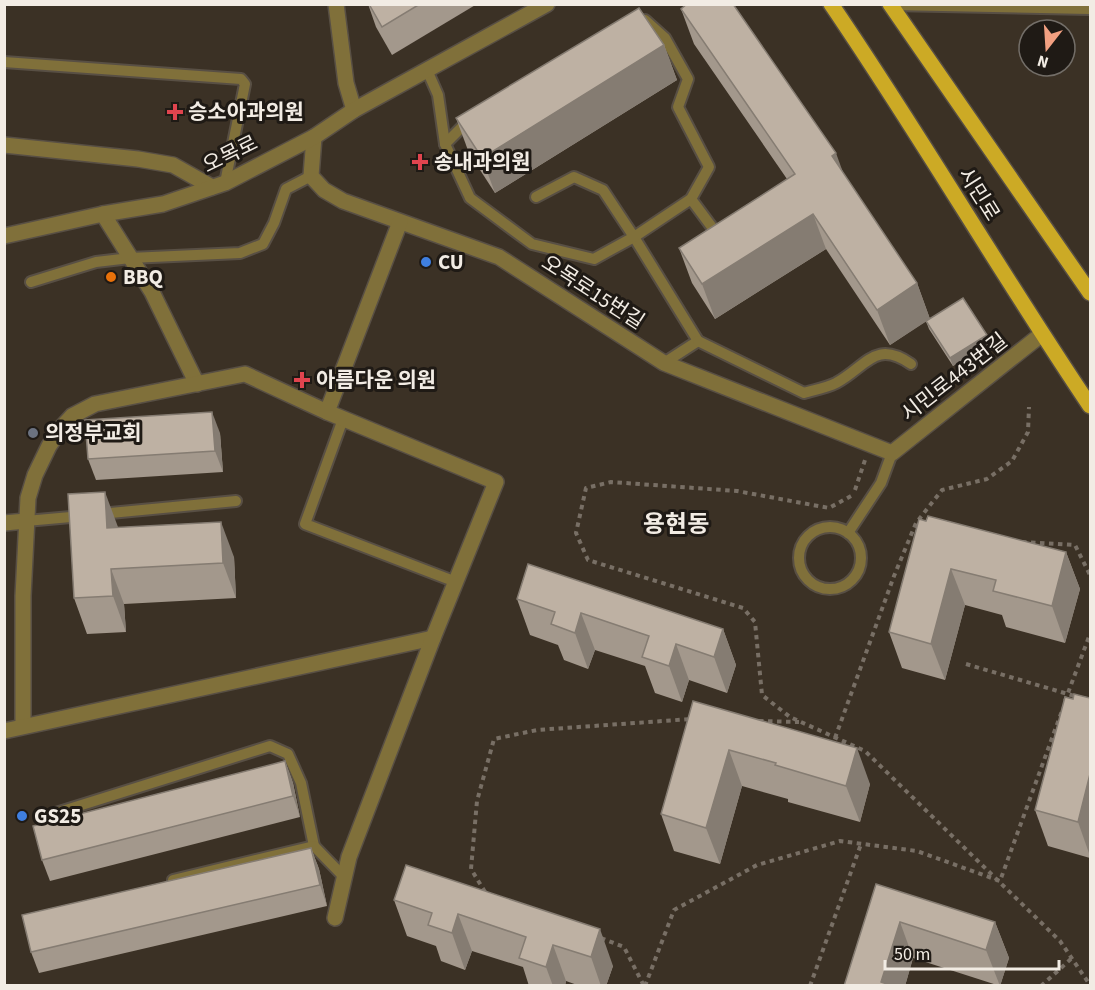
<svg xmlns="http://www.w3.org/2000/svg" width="1095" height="990" viewBox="0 0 1095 990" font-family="'Source Sans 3','Noto Sans KR',sans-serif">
  <rect width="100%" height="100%" fill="#3b3125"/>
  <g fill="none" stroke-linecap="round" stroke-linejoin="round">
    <defs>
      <g id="service">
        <polyline points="891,5 1090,9"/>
        <polyline points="4,62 241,79 245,84 225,183"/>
        <polyline points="427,70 438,95 445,144 470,198 532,244 594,259 634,237 698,341 664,363"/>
        <polyline points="445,144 470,119"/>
        <polyline points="536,197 574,177 603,190 634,237 691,199 709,167 678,107 688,79 665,38 645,20 640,22"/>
        <polyline points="691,199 720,238"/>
        <polyline points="31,282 96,262 130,258 240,253 263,244 274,223 286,189 311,176"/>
        <path d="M 698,341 L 804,393 C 814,390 826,388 836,383 C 866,367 875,339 911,364"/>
        <polyline points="343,419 305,524 456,582"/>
        <polyline points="100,514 236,501"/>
        <polyline points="26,521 82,516"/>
        <circle cx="830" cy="558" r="31"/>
        <polyline points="848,533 881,483 892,453"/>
        <polyline points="56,813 270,746 288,754 301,783 314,846"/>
        <polyline points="173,880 314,846 345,878"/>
      </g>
      <g id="minor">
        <polyline points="336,4 346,83 354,110"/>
        <polyline points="314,137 311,176 324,190 343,201 499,257 664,363 892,453 1042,334"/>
        <polyline points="4,145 138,159 173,165 212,187"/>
        <polyline points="103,214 152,292 197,384"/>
        <polyline points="4,236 103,214 163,204 225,183 314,137 354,110 547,4"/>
        <polyline points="4,523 26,521"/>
        <polyline points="23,726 23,596 28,498 35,475 49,446 61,428 72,416 95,404 245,374 327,412"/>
        <polyline points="4,731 433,638"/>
        <polyline points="335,918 349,857 433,638 496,482 327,412 400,222"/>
      </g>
      <g id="primary">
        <path d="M 831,4 C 921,136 1001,274 1090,406"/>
        <polyline points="890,4 1090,293"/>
      </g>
    </defs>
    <use href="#service" stroke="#584f44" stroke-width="14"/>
    <use href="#minor" stroke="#584f44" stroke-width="18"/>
    <use href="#primary" stroke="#584f44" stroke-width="18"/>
    <g stroke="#786f65" stroke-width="4" stroke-dasharray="4.5 4.5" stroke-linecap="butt">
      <polyline points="855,490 865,460"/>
      <polyline points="851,496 829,508 737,491 611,482 586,488 576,533 588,560 743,608 755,622 762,695 790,717 865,751 1060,941 1090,985"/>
      <polyline points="1022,542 1075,545 1090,575"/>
      <polyline points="966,664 1078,697"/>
      <polyline points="1065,701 1090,634"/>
      <polyline points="759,721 799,722"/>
      <polyline points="835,738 894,576 916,523 942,490 987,479 1012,461 1028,432 1029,407"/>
      <polyline points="485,892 471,869 477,801 494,739 537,730 691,719"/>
      <polyline points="601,938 624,947 644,986"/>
      <polyline points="645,986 674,910 757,865 840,841 917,851 1000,881 1063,708"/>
      <polyline points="810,986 861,844"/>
      <polyline points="1041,986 1072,958"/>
    </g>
    <use href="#service" stroke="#80703a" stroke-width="10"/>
    <use href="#minor" stroke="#80703a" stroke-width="15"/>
    <use href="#primary" stroke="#ccaa25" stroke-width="15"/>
  </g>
  <g fill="#a3988c">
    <polygon points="368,4 477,4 392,55 376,27"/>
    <polygon points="681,9 845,176 917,283 930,319 987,335 990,343 953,366 929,329 926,321 890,345 826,249 715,319 692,283 679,248 787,179 694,44"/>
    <polygon points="664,45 677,80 495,193 469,153 456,118"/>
    <polygon points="220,433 223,472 96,480 88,459"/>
    <polygon points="919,519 1066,552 1080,589 1065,643 1006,627 1002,615 965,605 945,680 902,668 889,632"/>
    <polygon points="118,527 234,557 236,598 124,604 126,632 87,634 74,598"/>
    <polygon points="517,599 723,629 736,665 727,693 689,680 682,702 655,693 645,666 595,650 588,669 564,660 558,645 530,635"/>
    <polygon points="1090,698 1090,858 1048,846 1035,810 1073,699"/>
    <polygon points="693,701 870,784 860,822 788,802 788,799 742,786 720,864 674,851 661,814"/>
    <polygon points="285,761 293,783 300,817 50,881 42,860"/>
    <polygon points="311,848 319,869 327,906 39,973 31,952"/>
    <polygon points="406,865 613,966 606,986 580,986 566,981 565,986 529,986 523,967 472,951 465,970 441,961 436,946 407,936 394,900"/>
    <polygon points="876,884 995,922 1009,958 1000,986 913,958 905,986 844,986"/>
  </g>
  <g fill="#857c72">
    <polygon points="664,45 677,80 495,193 482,158"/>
    <polygon points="836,153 849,189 832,156"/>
    <polygon points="813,214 826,249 715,319 702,284"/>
    <polygon points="917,283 930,319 890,345 877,310"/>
    <polygon points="987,335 990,343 953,366 950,358"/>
    <polygon points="212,412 220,433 223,472 215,451"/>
    <polygon points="105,492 118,527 107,528"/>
    <polygon points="221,522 234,557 236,598 223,563"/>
    <polygon points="1066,552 1080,589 1065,643 1052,606"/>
    <polygon points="111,569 124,604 126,632 113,596"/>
    <polygon points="951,569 965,605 945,680 931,644"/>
    <polygon points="581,613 595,650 588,669 575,633"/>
    <polygon points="723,629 736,665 727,693 714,657"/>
    <polygon points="676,644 689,680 682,702 669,666"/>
    <polygon points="857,748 870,784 860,822 846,786"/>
    <polygon points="729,750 742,786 720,864 706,828"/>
    <polygon points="285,761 293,783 300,817 293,796"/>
    <polygon points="1090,774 1090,856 1078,822"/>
    <polygon points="311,848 319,869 327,906 320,885"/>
    <polygon points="458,914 472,951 465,970 452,933"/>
    <polygon points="900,922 913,958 905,986 883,986 881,982"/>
    <polygon points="995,922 1009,958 1000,986 986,950"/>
    <polygon points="600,929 613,966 606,986 601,986 591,957"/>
    <polygon points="553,945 566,981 565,986 553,986 546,967"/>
  </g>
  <g fill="#beb1a3" stroke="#857c72" stroke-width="1.5">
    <polygon points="369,4 420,4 382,27"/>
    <polygon points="687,4 733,4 836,153 832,156 917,283 877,310 813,214 702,284 679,248 795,174 681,9"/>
    <polygon points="639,8 664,45 482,158 456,118"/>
    <polygon points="963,298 987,335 950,358 926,321"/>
    <polygon points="212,412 215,451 88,459 85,420"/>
    <polygon points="105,492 107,528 221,522 223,563 111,569 113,596 74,598 68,494"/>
    <polygon points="928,516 1066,552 1052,606 993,591 996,580 951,569 931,644 889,632 919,519 926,521"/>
    <polygon points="528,564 723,629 714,657 676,644 669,666 642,657 649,636 581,613 575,633 551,624 555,612 517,599"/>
    <polygon points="1074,694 1090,698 1090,774 1078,822 1035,810 1065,697 1073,699"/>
    <polygon points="693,701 857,748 846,786 775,765 776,763 729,750 706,828 661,814"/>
    <polygon points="285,761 293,796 42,860 33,826"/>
    <polygon points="311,848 320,885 31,952 22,915"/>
    <polygon points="406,865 600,929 591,957 553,945 546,967 519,958 526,937 458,914 452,933 428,925 432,913 394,900"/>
    <polygon points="876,884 995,922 986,950 900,922 881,982 893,986 844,986"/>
  </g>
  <g fill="#e0444e" stroke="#1f1a15" stroke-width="2">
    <path d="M172 103h6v6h6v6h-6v6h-6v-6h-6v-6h6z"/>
    <path d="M417 153h6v6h6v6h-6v6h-6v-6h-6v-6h6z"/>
    <path d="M299 371h6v6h6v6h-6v6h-6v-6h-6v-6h6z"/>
  </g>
  <g fill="#3f7fe0" stroke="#1f1a15" stroke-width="2">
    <circle cx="426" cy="262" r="6"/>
    <circle cx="22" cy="816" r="6"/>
  </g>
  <circle fill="#e8710a" stroke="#1f1a15" stroke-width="2" cx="111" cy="277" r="6"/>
  <circle fill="#6b7280" stroke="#1f1a15" stroke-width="2" cx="33" cy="433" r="6"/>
  <g text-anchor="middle" stroke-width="6" stroke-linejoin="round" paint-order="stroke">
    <g font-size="21" font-weight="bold" fill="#f2ece4" stroke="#1f1a15" text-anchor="start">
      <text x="188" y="119">승소아과의원</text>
      <text x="434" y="169">송내과의원</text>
      <text x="438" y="269">CU</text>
      <text x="123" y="284">BBQ</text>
      <text x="316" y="387">아름다운 의원</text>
      <text x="45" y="440">의정부교회</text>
      <text x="34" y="823">GS25</text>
    </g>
    <g font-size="21" fill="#f2ece4" stroke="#1f1a15">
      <text transform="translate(230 154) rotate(-26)" y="7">오목로</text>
      <text transform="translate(979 194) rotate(58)" y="7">시민로</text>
      <text transform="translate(593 292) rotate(33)" y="7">오목로15번길</text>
      <text transform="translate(954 377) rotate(-38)" y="7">시민로443번길</text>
    </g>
    <g font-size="24" font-weight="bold" fill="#f2ece4" stroke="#1f1a15">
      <text x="676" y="532">용현동</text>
    </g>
  </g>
  <rect width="1095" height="990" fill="none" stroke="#f2ece4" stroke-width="12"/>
  <g transform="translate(1047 48) rotate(197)"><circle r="28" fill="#1f1a15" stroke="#736e68" stroke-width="1.5"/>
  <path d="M0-4.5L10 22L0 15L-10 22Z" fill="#f2a081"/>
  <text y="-9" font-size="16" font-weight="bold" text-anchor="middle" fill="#f2ece4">N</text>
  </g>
  <path d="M885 960v9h174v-9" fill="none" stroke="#f2ece4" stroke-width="3"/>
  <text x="894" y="960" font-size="18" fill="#f2ece4" stroke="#1f1a15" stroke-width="4.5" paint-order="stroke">50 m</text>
</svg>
